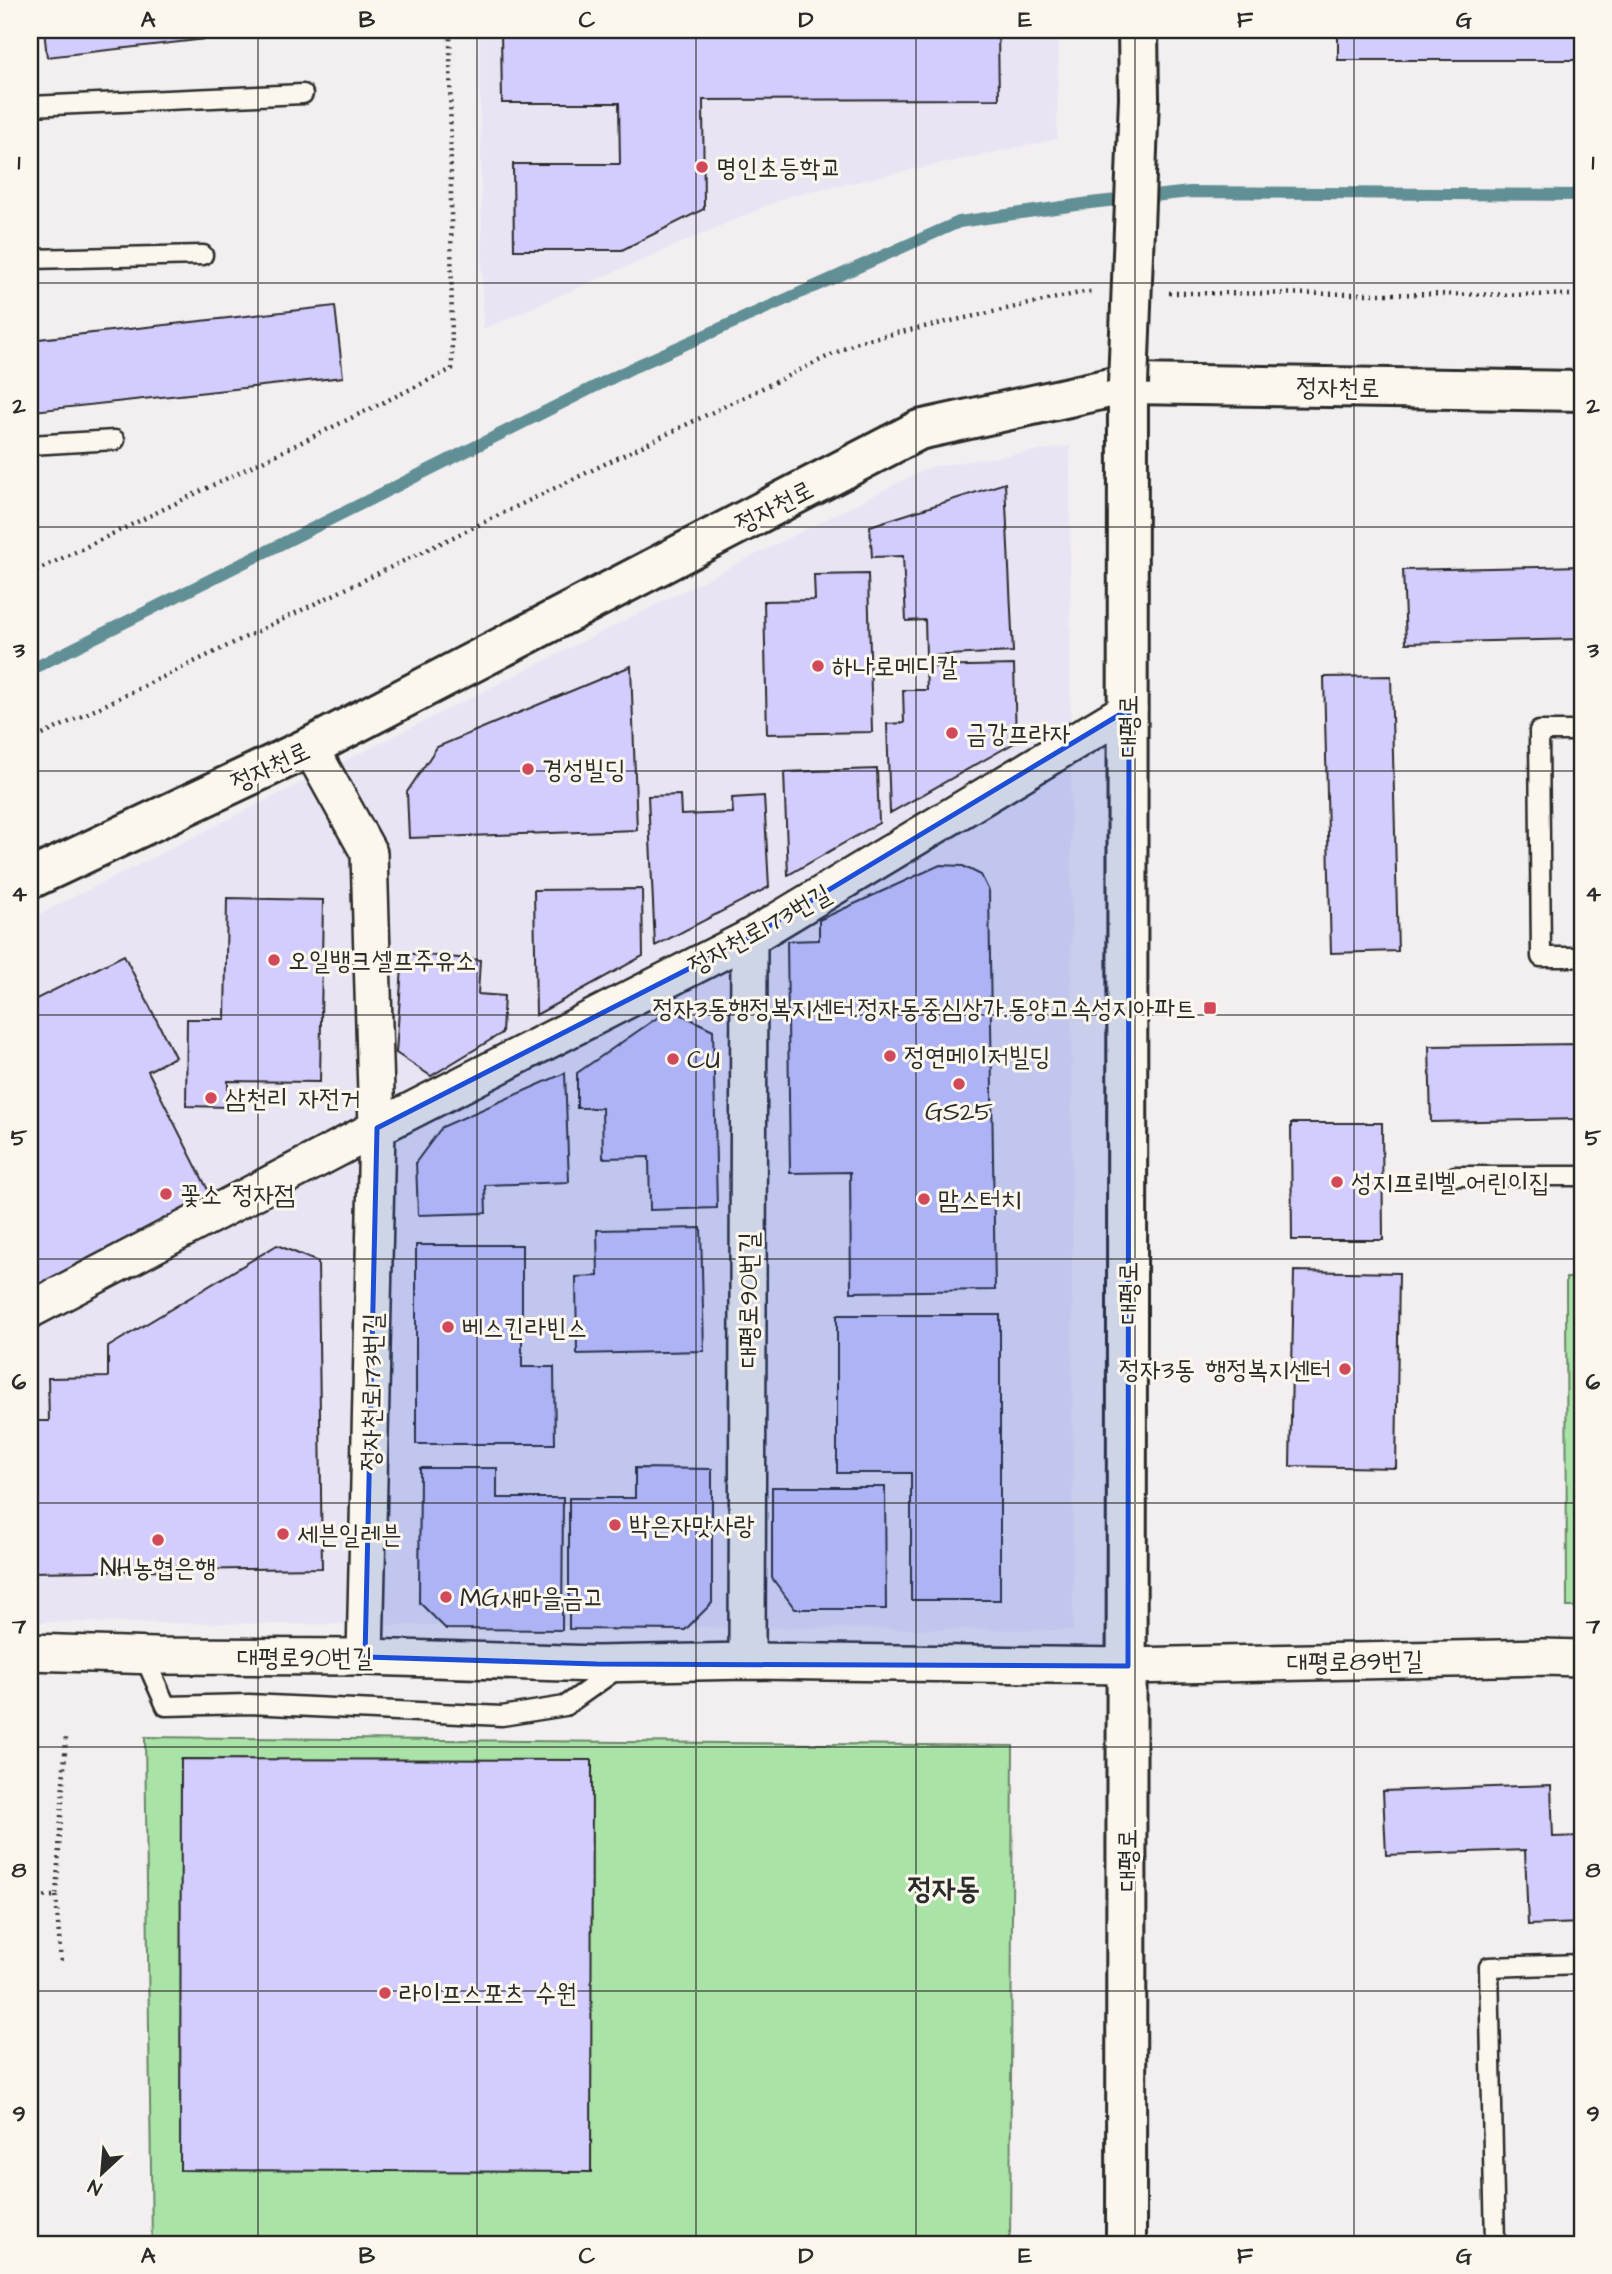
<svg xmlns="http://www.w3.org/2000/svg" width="1612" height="2274" viewBox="0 0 1612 2274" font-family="'Architects Daughter','Poor Story',sans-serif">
  <rect width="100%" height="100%" fill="#f3eef0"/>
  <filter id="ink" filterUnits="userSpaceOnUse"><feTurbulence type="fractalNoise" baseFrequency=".0143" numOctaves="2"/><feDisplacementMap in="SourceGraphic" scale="14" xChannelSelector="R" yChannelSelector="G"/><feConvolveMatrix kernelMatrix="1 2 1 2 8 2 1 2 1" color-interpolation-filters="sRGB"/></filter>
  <g filter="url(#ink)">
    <g fill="#e9e4f4">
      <polygon points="479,30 1059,30 1057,139 789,196 483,329"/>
      <polygon points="1070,446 1073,1630 30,1622 30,919 930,467"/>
    </g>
    <g fill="#a9e3a7" stroke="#6a8769" stroke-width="2">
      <polygon points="1566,1278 1582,1278 1582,1607 1567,1607"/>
      <polygon points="145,1737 1013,1746 1010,2244 152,2244"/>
    </g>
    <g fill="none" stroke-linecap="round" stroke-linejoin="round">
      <polyline stroke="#609095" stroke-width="12" points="30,670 634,367 959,222 1090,203 1190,192 1582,195"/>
    </g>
    <g fill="#d3ccfe" stroke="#2b2b2b" stroke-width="2">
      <polygon points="44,30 285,30 47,57"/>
      <polygon points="501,30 998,30 999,99 703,100 704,209 622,250 514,250 513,164 620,164 619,103 502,103"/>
      <rect x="1338" y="30" width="244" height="30"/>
      <polygon points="335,306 343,377 34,411 30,377 30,340"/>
      <polygon points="1005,483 1013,652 926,656 925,620 906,621 903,556 872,557 870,526"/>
      <polygon points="1582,566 1582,639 1406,643 1403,570"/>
      <polygon points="868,574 872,732 767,734 764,601 815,600 814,575"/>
      <polygon points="1014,665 1016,742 890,813 887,724 904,723 903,690 927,690 926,667"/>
      <polygon points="631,666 637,830 409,838 407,792 437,747"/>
      <polygon points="1391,676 1398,951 1331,953 1324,677"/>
      <polygon points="877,769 879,823 788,875 784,772"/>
      <polygon points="680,795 681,815 733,813 732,798 764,796 769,887 655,946 648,796"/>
      <polygon points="940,865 963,866 981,875 989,891 995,1290 851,1292 850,1172 790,1173 787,941 819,940 819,920"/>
      <polygon points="642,889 643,956 536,1015 534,890"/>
      <polygon points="227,898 323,900 320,1082 228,1081 228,1107 186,1106 187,1019 225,1019"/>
      <polygon points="403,953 480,960 478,994 504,996 502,1033 431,1076 396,1053"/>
      <polygon points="124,955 175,1057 148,1071 214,1202 30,1295 30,1002"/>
      <polygon points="670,1009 713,1030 717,1208 650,1210 649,1157 603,1158 602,1108 577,1108 577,1073"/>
      <polygon points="1582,1044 1582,1119 1431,1122 1429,1046"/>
      <polygon points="565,1073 569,1182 485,1185 486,1213 418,1215 416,1162 442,1127"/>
      <polygon points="1291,1123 1382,1123 1383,1240 1292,1240"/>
      <polygon points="701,1228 704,1351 577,1354 576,1277 598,1276 597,1230"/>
      <polygon points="277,1245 318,1262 322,1568 30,1572 30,1421 49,1421 48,1378 108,1377 108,1347"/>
      <polygon points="416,1245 522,1245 522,1367 554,1367 555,1444 416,1444"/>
      <polygon points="1294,1271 1399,1273 1396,1468 1290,1466"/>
      <polygon points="837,1315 1000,1315 1000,1600 911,1600 911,1473 837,1473"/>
      <polygon points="420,1468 497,1468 497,1498 563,1498 562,1630 446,1629 419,1602"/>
      <polygon points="635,1468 712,1469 712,1603 685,1630 569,1629 569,1498 635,1498"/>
      <polygon points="772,1487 885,1487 886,1609 795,1609 772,1578"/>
      <polygon points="181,1759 592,1760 591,2172 180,2170"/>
      <polygon points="1551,1785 1553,1837 1582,1836 1582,1923 1528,1925 1525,1850 1386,1855 1383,1791"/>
      <polygon points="30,1806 34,1806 37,1880 30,1880"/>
      <polygon points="30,2183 34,2183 36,2244 30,2244"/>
    </g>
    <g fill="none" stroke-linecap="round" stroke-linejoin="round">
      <defs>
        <g id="lane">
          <polyline points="30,106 303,94"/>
          <polyline points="30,259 203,255"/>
          <polyline points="30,445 115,440"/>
          <polyline points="1582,731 1539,731 1541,957 1582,957"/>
          <polyline points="1455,1176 1582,1176"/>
          <polyline points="144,1656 166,1706 249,1704 502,1716 565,1706 620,1667"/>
          <polyline points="1495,2244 1489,1967 1582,1964"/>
        </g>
        <g id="street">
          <polyline points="310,747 369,853 377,1128 365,1657"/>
          <polyline points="30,1310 377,1128 749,938 1129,709"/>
          <polyline points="30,1652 156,1656 365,1657 597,1664 747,1661 1128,1666 1542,1657 1582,1658"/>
          <polyline points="747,1661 749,938"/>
        </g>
        <g id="secondary">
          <polyline points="1138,30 1139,98"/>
          <polyline points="30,879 310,747 919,430 1128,384 1582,391"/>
          <polyline points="1126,2244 1128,384"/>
        </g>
      </defs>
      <use href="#lane" stroke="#2b2b2b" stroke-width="23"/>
      <use href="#street" stroke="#2b2b2b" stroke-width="40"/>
      <use href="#secondary" stroke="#2b2b2b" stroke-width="44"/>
      <g stroke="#2b2b2b" stroke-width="4.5" stroke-dasharray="2 5" stroke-linecap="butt">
        <polyline points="1169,293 1582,295"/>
        <polyline points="30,574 452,369 450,30"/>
        <polyline points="30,741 860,341 1084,292 1094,292"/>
        <polyline points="56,1896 61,1963"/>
        <polyline points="30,1897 56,1896 66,1737"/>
      </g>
      <use href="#lane" stroke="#fbf7ec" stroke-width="18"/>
      <use href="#street" stroke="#fbf7ec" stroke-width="35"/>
      <use href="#secondary" stroke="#fbf7ec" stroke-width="38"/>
      <defs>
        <polyline id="secondary-bridge" points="1128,384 1139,98"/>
      </defs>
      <use href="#secondary-bridge" stroke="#2b2b2b" stroke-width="44" stroke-linecap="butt"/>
      <use href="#secondary-bridge" stroke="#fbf7ec" stroke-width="38"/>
    </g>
  </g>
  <path fill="#1d4ed8" fill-opacity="0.2" stroke="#1d4ed8" stroke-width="5" stroke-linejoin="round" d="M 1129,709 L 1128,1666 L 597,1664 L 365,1657 L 377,1128 L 749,938 Z"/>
  <path fill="none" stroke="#2b2b2b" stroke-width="2" stroke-opacity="0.55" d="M 258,30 L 258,2244M 477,30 L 477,2244M 696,30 L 696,2244M 916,30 L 916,2244M 1135,30 L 1135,2244M 1354,30 L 1354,2244M 30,283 L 1582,283M 30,527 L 1582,527M 30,771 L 1582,771M 30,1015 L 1582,1015M 30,1259 L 1582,1259M 30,1503 L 1582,1503M 30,1747 L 1582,1747M 30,1991 L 1582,1991"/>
  <g fill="#d1495b" stroke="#fbf7ec" stroke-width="2.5">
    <circle cx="702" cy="167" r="7"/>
    <circle cx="818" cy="666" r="7"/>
    <circle cx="952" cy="733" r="7"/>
    <circle cx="528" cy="769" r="7"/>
    <circle cx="274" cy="960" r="7"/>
    <rect x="1203" y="1001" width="14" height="14" rx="3.5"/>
    <circle cx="890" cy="1056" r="7"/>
    <circle cx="673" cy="1059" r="7"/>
    <circle cx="959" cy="1084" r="7"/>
    <circle cx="211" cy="1098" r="7"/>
    <circle cx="1337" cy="1182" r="7"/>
    <circle cx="166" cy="1194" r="7"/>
    <circle cx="924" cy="1199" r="7"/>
    <circle cx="448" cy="1327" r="7"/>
    <circle cx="1345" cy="1369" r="7"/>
    <circle cx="615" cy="1525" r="7"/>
    <circle cx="283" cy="1534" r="7"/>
    <circle cx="158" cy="1540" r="7"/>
    <circle cx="446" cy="1597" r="7"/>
    <circle cx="385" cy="1993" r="7"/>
  </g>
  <g text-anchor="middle" stroke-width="6" stroke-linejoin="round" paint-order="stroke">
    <g font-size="26" fill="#2b2b2b" stroke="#fbf7ec" text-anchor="start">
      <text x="716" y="176">명인초등학교</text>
      <text x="832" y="675">하나로메디칼</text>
      <text x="966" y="742">금강프라자</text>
      <text x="542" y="778">경성빌딩</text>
      <text x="288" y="969">오일뱅크셀프주유소</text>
      <text x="1196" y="1017" text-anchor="end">정자3동행정복지센터.정자동중심상가.동양고속성지아파트</text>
      <text x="904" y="1065">정연메이저빌딩</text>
      <text x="687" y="1068">CU</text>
      <text x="225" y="1107">삼천리 자전거</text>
      <text x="959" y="1120" text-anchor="middle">GS25</text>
      <text x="1351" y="1191">성지프뢰벨 어린이집</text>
      <text x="180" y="1203">꽃소 정자점</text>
      <text x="938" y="1208">맘스터치</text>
      <text x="462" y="1336">베스킨라빈스</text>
      <text x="1331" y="1378" text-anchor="end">정자3동 행정복지센터</text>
      <text x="629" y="1534">박은자맛사랑</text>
      <text x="297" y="1543">세븐일레븐</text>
      <text x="158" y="1576" text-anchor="middle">NH농협은행</text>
      <text x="460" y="1606">MG새마을금고</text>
      <text x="399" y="2002">라이프스포츠 수원</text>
    </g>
    <g font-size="26" fill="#2b2b2b" stroke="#fbf7ec">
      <text transform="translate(1338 387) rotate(1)" y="9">정자천로</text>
      <text transform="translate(774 506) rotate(-27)" y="9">정자천로</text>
      <text transform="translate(1128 726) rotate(-90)" y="9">대평로</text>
      <text transform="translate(270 766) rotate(-25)" y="9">정자천로</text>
      <text transform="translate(759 929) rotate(-29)" y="9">정자천로173번길</text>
      <text transform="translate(1128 1293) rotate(-90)" y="9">대평로</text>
      <text transform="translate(748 1300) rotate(-90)" y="9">대평로90번길</text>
      <text transform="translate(371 1392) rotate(-89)" y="9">정자천로173번길</text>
      <text x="305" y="1666">대평로90번길</text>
      <text transform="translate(1355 1661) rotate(-1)" y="9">대평로89번길</text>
      <text transform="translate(1127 1860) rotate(-90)" y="9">대평로</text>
    </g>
    <g font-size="30" font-weight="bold" fill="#2b2b2b" stroke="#fbf7ec">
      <text x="944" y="1898">정자동</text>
    </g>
  </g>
  <rect width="1612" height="2274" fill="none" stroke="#fbf7ec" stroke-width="77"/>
  <g transform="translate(102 2173) rotate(206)" stroke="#fbf7ec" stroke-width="5" paint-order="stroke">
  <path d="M0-5L12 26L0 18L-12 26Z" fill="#2b2b2b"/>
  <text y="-10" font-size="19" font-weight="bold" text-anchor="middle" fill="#2b2b2b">N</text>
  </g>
  <rect x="38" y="38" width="1536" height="2198" fill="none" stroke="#2b2b2b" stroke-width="2.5"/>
  <g font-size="23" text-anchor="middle" font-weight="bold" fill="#2b2b2b">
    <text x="148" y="27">A</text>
    <text x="367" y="27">B</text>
    <text x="587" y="27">C</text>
    <text x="806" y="27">D</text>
    <text x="1025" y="27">E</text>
    <text x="1245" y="27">F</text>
    <text x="1464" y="27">G</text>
    <text x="19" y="169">1</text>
    <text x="1593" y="169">1</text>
    <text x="19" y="413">2</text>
    <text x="1593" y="413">2</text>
    <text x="19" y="657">3</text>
    <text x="1593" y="657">3</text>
    <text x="19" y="901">4</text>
    <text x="1593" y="901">4</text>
    <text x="19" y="1145">5</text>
    <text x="1593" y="1145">5</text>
    <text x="19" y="1389">6</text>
    <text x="1593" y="1389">6</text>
    <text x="19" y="1633">7</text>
    <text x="1593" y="1633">7</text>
    <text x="19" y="1877">8</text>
    <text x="1593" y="1877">8</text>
    <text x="19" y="2121">9</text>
    <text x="1593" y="2121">9</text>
    <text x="148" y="2263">A</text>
    <text x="367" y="2263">B</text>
    <text x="587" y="2263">C</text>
    <text x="806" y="2263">D</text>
    <text x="1025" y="2263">E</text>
    <text x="1245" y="2263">F</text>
    <text x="1464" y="2263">G</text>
  </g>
</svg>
